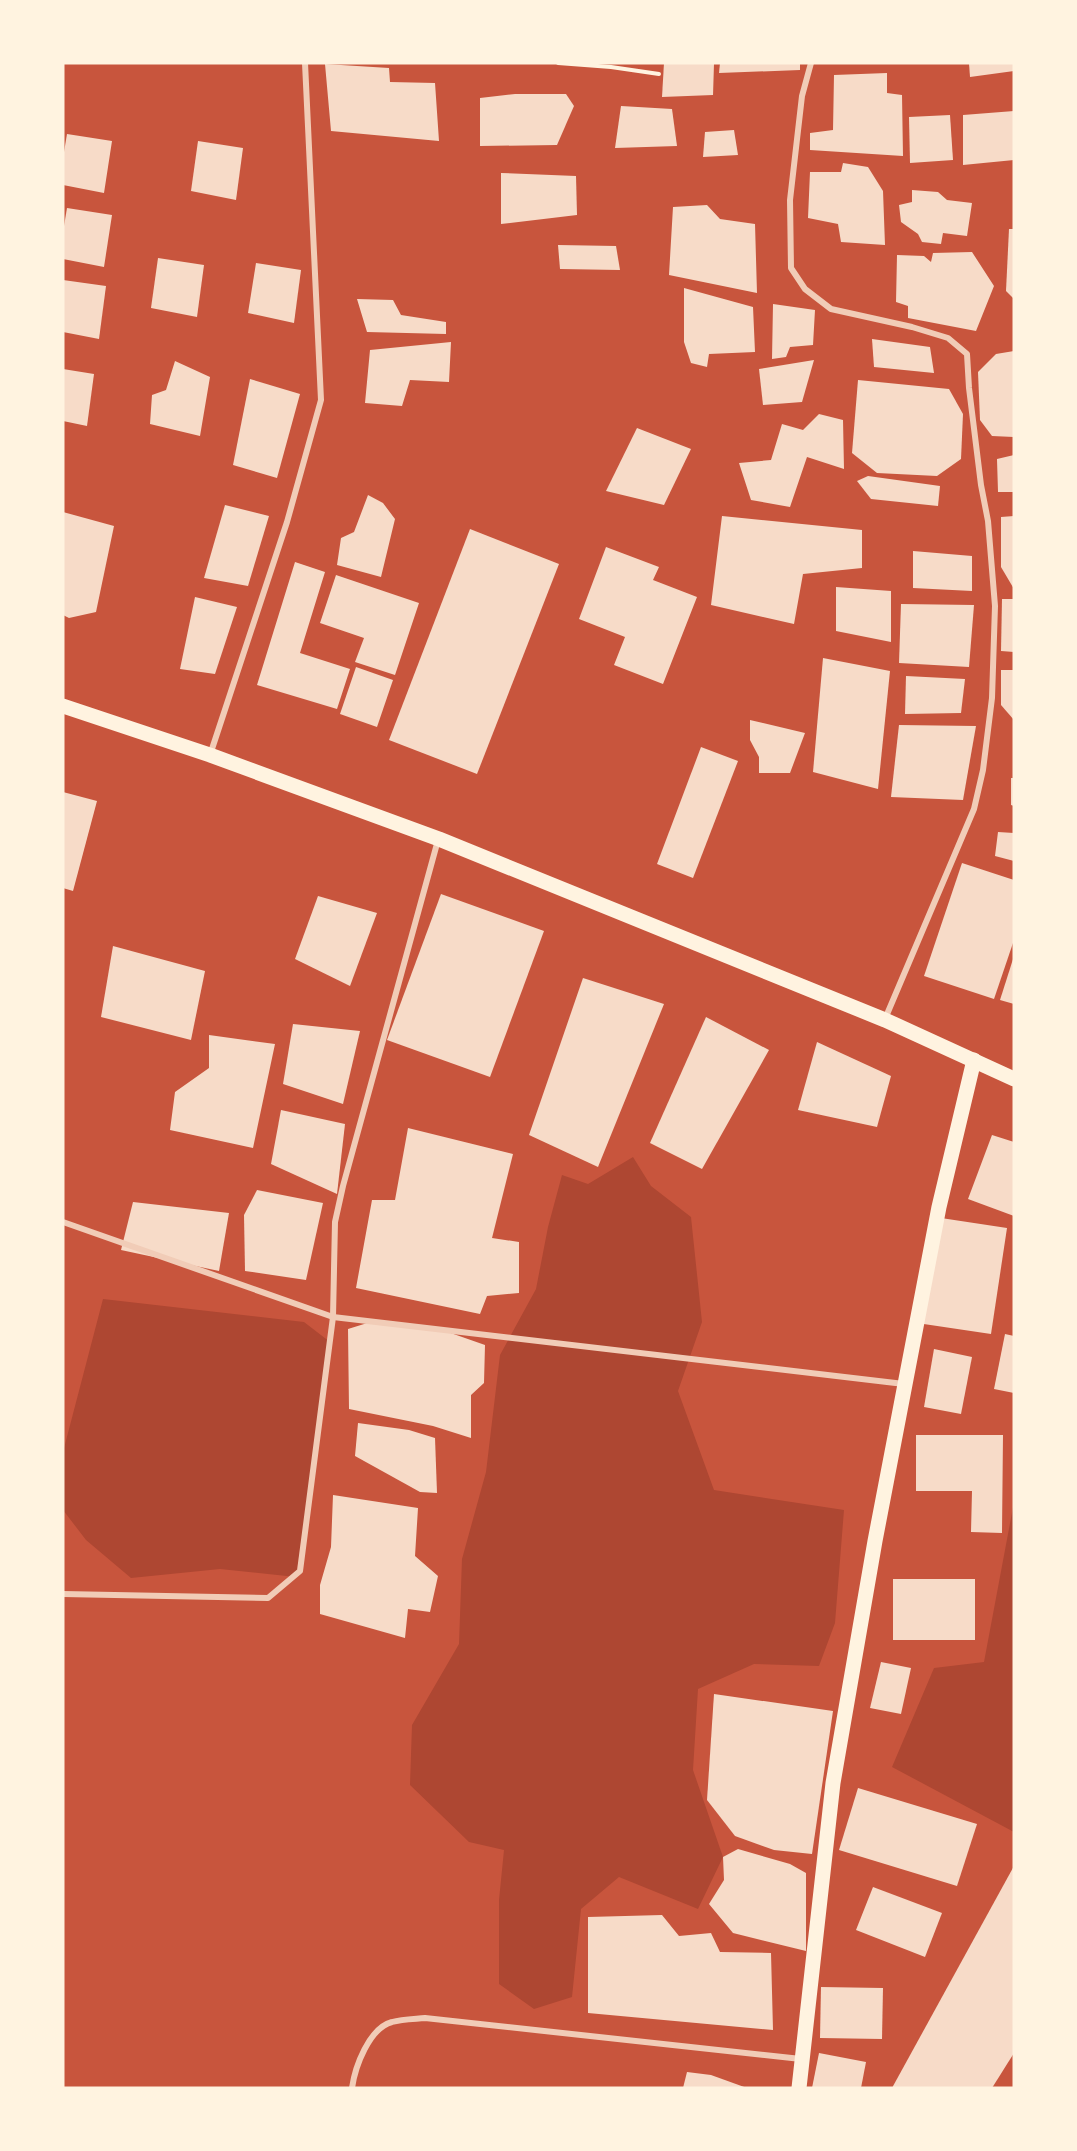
<svg xmlns="http://www.w3.org/2000/svg" width="1077" height="2151" viewBox="0 0 1077 2151" font-family="Rubik,sans-serif">
  <rect width="100%" height="100%" fill="#c8553d"/>
  <g fill="#ae4732">
    <polygon points="633,1157 651,1186 691,1217 702,1322 678,1391 714,1490 844,1510 835,1623 819,1666 754,1664 698,1689 693,1770 723,1857 698,1909 619,1877 581,1909 572,1997 534,2009 499,1984 499,1900 504,1850 469,1842 410,1785 412,1725 459,1644 462,1559 486,1472 500,1355 536,1289 548,1227 562,1175 588,1184"/>
    <polygon points="103,1299 304,1322 330,1342 296,1577 220,1569 131,1578 86,1540 63,1510 63,1452"/>
    <polygon points="1014,1502 1014,1832 892,1767 934,1668 984,1662"/>
  </g>
  <g fill="#f7dbc8">
    <polygon points="664,63 714,63 713,95 662,97"/>
    <polygon points="720,63 800,63 800,70 719,73"/>
    <polygon points="969,63 1014,63 1014,71 970,77"/>
    <polygon points="325,64 389,68 390,82 435,83 439,141 331,131"/>
    <polygon points="887,73 887,93 902,95 903,156 810,150 810,133 833,130 834,75"/>
    <polygon points="515,94 566,94 574,106 557,145 480,146 480,98"/>
    <polygon points="621,106 672,109 677,146 615,148"/>
    <polygon points="1014,111 1014,160 963,165 963,115"/>
    <polygon points="950,115 953,160 910,163 909,117"/>
    <polygon points="734,130 738,155 703,157 705,132"/>
    <polygon points="67,134 112,141 104,193 63,185 63,158"/>
    <polygon points="198,141 243,148 236,200 191,191"/>
    <polygon points="843,163 868,167 883,191 885,245 841,242 838,224 808,218 810,172 841,172"/>
    <polygon points="501,173 576,176 577,215 501,224"/>
    <polygon points="912,190 938,192 947,200 972,203 967,236 943,233 941,244 922,242 918,234 901,222 899,205 912,202"/>
    <polygon points="707,205 720,219 755,224 757,293 669,275 673,207"/>
    <polygon points="67,208 112,215 104,267 63,259 63,232"/>
    <polygon points="1009,229 1014,229 1014,299 1006,291"/>
    <polygon points="558,245 616,246 620,270 560,269"/>
    <polygon points="972,252 994,286 976,331 908,318 908,306 896,302 897,255 924,256 931,262 933,253"/>
    <polygon points="158,258 204,265 197,317 151,308"/>
    <polygon points="256,263 301,270 294,323 248,313"/>
    <polygon points="63,280 106,286 99,339 63,332"/>
    <polygon points="684,288 753,307 755,352 709,354 707,367 691,363 684,342"/>
    <polygon points="357,299 393,300 401,315 446,322 446,334 367,332"/>
    <polygon points="773,304 815,310 813,345 790,347 786,357 772,359"/>
    <polygon points="872,339 930,347 934,373 874,367"/>
    <polygon points="451,342 449,382 410,380 402,406 365,403 370,350"/>
    <polygon points="1014,351 1014,437 992,436 980,420 978,372 996,354"/>
    <polygon points="814,360 802,402 763,405 759,369"/>
    <polygon points="175,361 210,377 200,436 150,424 152,395 166,390"/>
    <polygon points="63,369 94,374 87,426 63,421"/>
    <polygon points="250,379 300,394 277,478 233,465"/>
    <polygon points="858,380 949,389 963,414 961,459 937,476 877,473 852,453"/>
    <polygon points="819,414 843,420 844,469 807,457 790,507 751,500 739,463 771,460 782,424 803,430"/>
    <polygon points="637,428 691,449 664,505 606,491"/>
    <polygon points="1014,455 1014,492 998,492 997,459"/>
    <polygon points="868,476 940,486 938,506 871,499 857,481"/>
    <polygon points="368,495 383,503 395,519 381,577 337,565 341,538 354,532"/>
    <polygon points="225,505 269,516 248,586 204,578"/>
    <polygon points="63,512 114,526 96,612 69,618 63,615"/>
    <polygon points="722,516 862,530 862,568 803,574 794,624 711,605"/>
    <polygon points="1014,516 1014,589 1001,567 1001,517"/>
    <polygon points="470,529 559,564 477,774 389,740"/>
    <polygon points="606,547 659,567 653,580 697,597 663,684 614,665 625,637 579,619"/>
    <polygon points="913,551 972,556 972,591 913,588"/>
    <polygon points="295,562 325,572 300,653 350,669 337,709 257,685"/>
    <polygon points="336,575 419,603 395,675 355,662 364,638 320,623"/>
    <polygon points="836,587 891,591 891,642 836,631"/>
    <polygon points="195,597 237,607 215,674 180,669"/>
    <polygon points="1002,599 1014,599 1014,652 1001,651"/>
    <polygon points="901,604 974,605 969,667 899,663"/>
    <polygon points="823,658 890,671 878,789 813,772"/>
    <polygon points="356,667 393,680 377,727 340,714"/>
    <polygon points="1001,670 1014,670 1014,720 1001,705"/>
    <polygon points="906,676 965,679 961,713 905,714"/>
    <polygon points="750,720 805,733 790,773 759,773 759,757 750,740"/>
    <polygon points="899,725 976,726 963,800 891,797"/>
    <polygon points="701,747 738,761 693,878 657,864"/>
    <polygon points="1011,778 1014,778 1014,806 1011,805"/>
    <polygon points="63,792 97,801 73,891 63,888"/>
    <polygon points="998,832 1014,833 1014,861 995,856"/>
    <polygon points="962,863 1014,880 1014,940 994,999 924,976"/>
    <polygon points="441,894 544,931 490,1077 387,1040"/>
    <polygon points="318,896 377,913 350,986 295,959"/>
    <polygon points="113,946 205,971 191,1040 101,1017"/>
    <polygon points="1014,956 1014,1004 1000,1000"/>
    <polygon points="583,978 664,1004 598,1167 529,1135"/>
    <polygon points="706,1017 769,1050 702,1169 650,1143"/>
    <polygon points="293,1024 360,1031 343,1104 283,1084"/>
    <polygon points="209,1035 275,1044 253,1148 170,1130 175,1092 209,1068"/>
    <polygon points="817,1042 891,1076 877,1127 798,1110"/>
    <polygon points="281,1110 345,1124 337,1194 271,1164"/>
    <polygon points="408,1128 513,1154 492,1238 519,1242 519,1293 487,1296 480,1314 356,1288 372,1200 395,1200"/>
    <polygon points="992,1135 1014,1142 1014,1216 968,1199"/>
    <polygon points="257,1190 323,1203 306,1280 245,1271 244,1215"/>
    <polygon points="133,1202 229,1213 219,1271 121,1250"/>
    <polygon points="941,1218 1007,1228 991,1334 917,1323"/>
    <polygon points="377,1320 445,1331 485,1345 484,1383 471,1395 471,1438 433,1426 349,1409 348,1329"/>
    <polygon points="1005,1334 1014,1336 1014,1393 994,1389"/>
    <polygon points="934,1349 972,1357 961,1414 924,1407"/>
    <polygon points="358,1423 409,1430 435,1438 437,1493 420,1492 355,1456"/>
    <polygon points="916,1435 1003,1435 1002,1533 971,1532 972,1491 916,1491"/>
    <polygon points="333,1495 418,1508 415,1556 438,1576 430,1612 408,1609 405,1638 320,1614 320,1585 331,1547"/>
    <rect x="893" y="1579" width="82" height="61"/>
    <polygon points="881,1662 911,1668 901,1714 870,1708"/>
    <polygon points="714,1694 833,1711 812,1854 774,1850 735,1836 707,1800"/>
    <polygon points="858,1788 977,1824 957,1886 839,1850"/>
    <polygon points="738,1849 790,1864 806,1873 806,1951 733,1933 709,1904 724,1880 723,1857"/>
    <polygon points="1014,1866 1014,2053 992,2088 892,2088"/>
    <polygon points="873,1887 942,1913 925,1957 856,1930"/>
    <polygon points="662,1915 679,1936 711,1933 720,1952 771,1953 773,2030 588,2013 588,1917"/>
    <polygon points="821,1987 883,1988 882,2039 820,2038"/>
    <polygon points="819,2053 866,2062 861,2088 812,2088"/>
    <polygon points="687,2072 711,2075 747,2088 683,2088"/>
  </g>
  <g fill="none" stroke-linecap="round" stroke-linejoin="round">
    <polyline stroke="#fff3e0" stroke-width="4" points="558,63 611,67 659,74"/>
    <g stroke="#f1ccb7" stroke-width="6">
      <polyline points="811,63 802,96 790,200 791,268 805,289 831,309 912,327 948,338 967,354 969,388 981,485 988,521 995,606 992,698 983,770 974,809 885,1019"/>
      <polyline points="210,755 287,522 321,400 305,63"/>
      <polyline points="63,1222 333,1317 904,1384"/>
      <polyline points="63,1594 268,1598 300,1571 333,1317 335,1222 343,1186 438,840"/>
      <path d="M 352,2088 C 355,2067 369,2028 392,2022 C 402,2019 414,2019 425,2018 L 801,2059"/>
    </g>
    <g stroke="#fff3e0" stroke-width="15">
      <polyline points="63,706 210,755 439,839 885,1020 1014,1079"/>
      <polyline points="799,2088 833,1783 875,1541 939,1207 974,1060"/>
    </g>
  </g>
  <rect width="1077" height="2151" fill="none" stroke="#fff3e0" stroke-width="129"/>
</svg>
